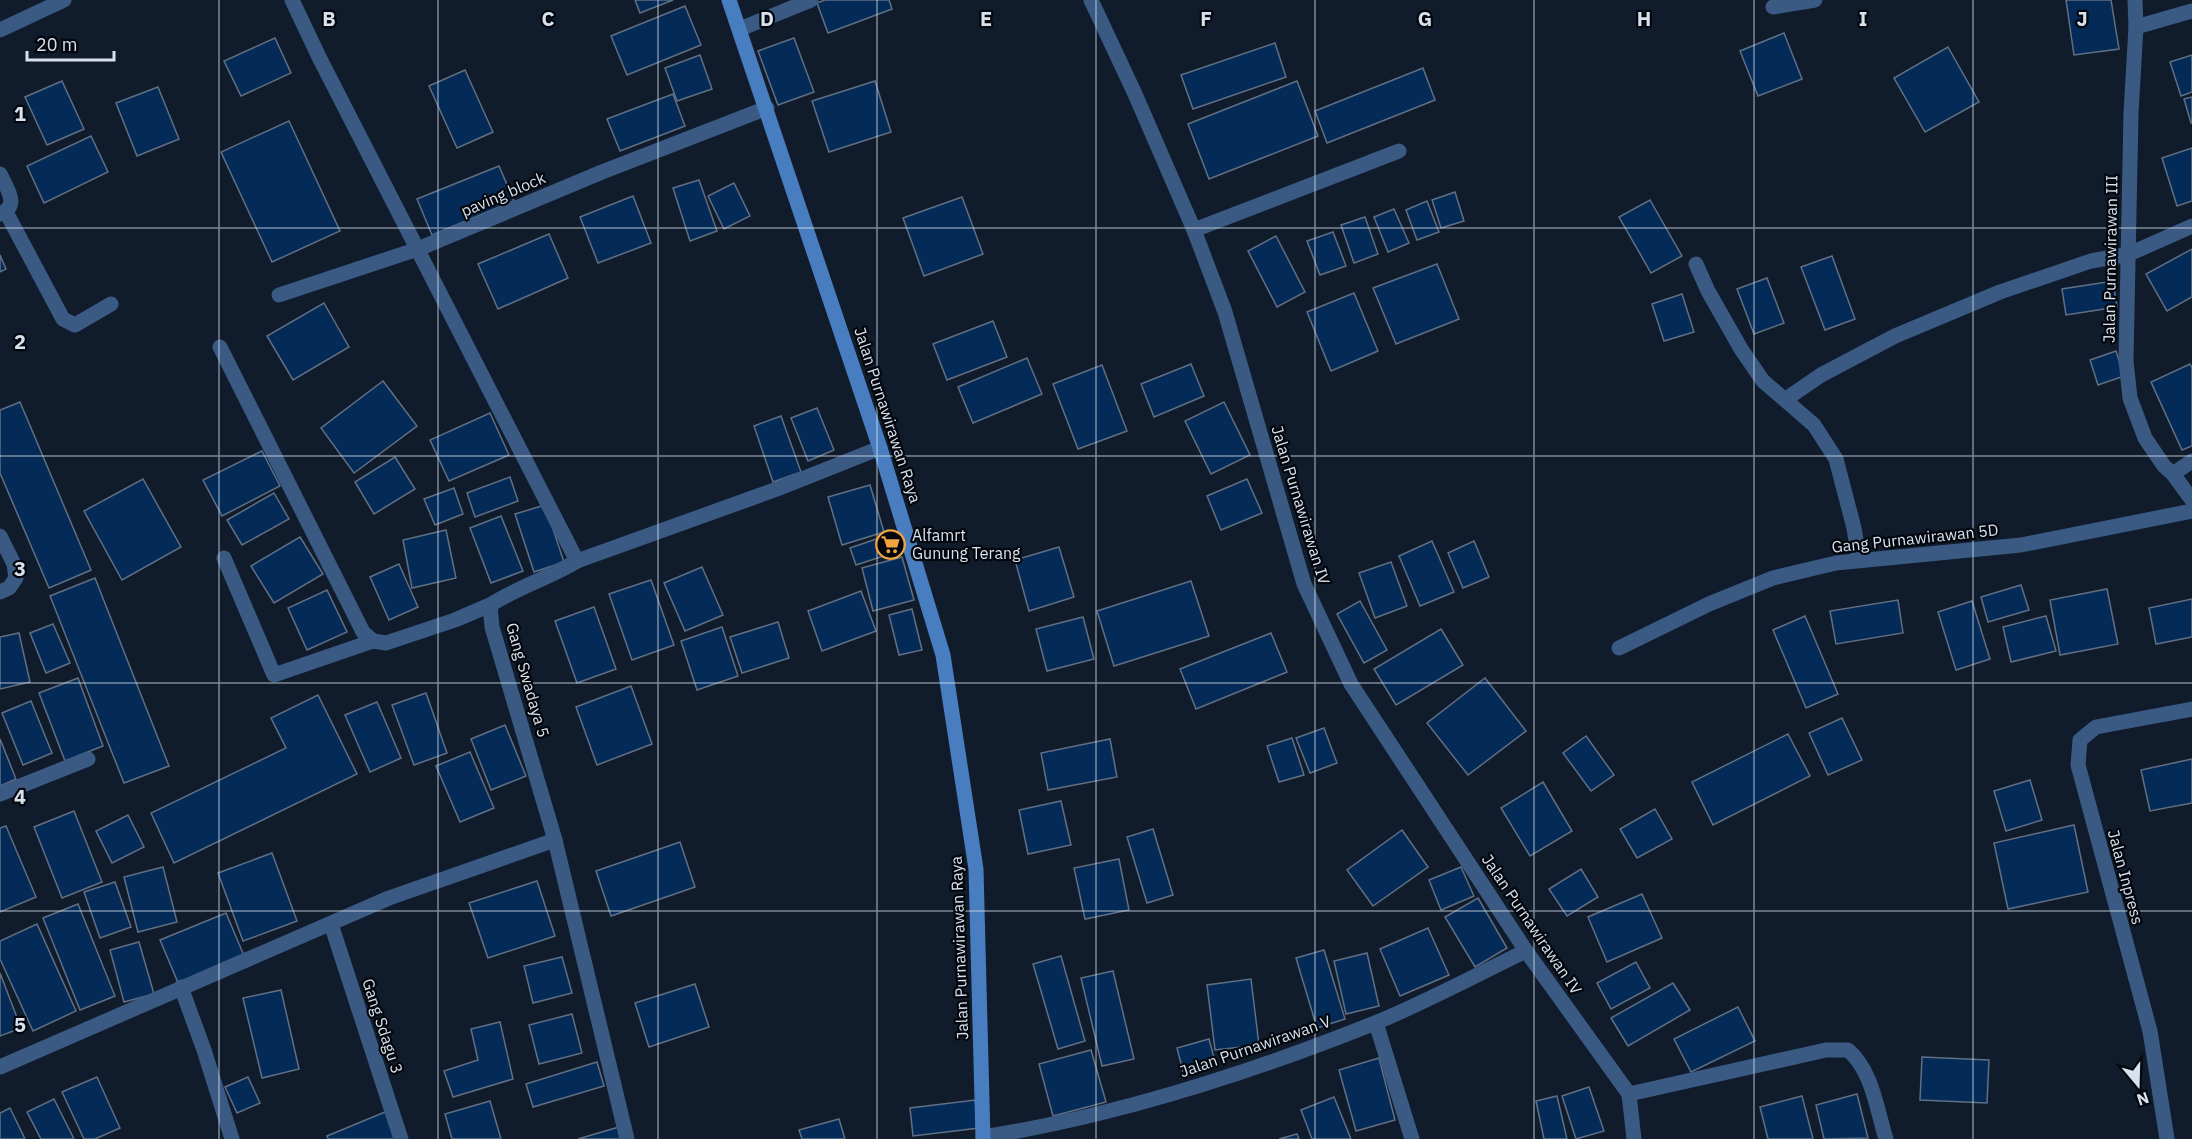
<svg xmlns="http://www.w3.org/2000/svg" width="2192" height="1139" viewBox="0 0 2192 1139" font-family="'IBM Plex Sans',sans-serif">
  <rect width="100%" height="100%" fill="#101c2c"/>
  <g fill="#042b58" stroke="#616f83" stroke-width="1.5">
    <polygon points="635,0 673,0 640,13"/>
    <polygon points="825,0 889,0 892,9 828,33 817,3"/>
    <polygon points="2066,0 2111,0 2119,49 2074,55"/>
    <polygon points="685,6 701,45 627,75 611,36"/>
    <polygon points="1784,33 1802,79 1758,96 1740,51"/>
    <polygon points="275,38 291,73 241,96 224,61"/>
    <polygon points="794,38 814,92 778,105 758,51"/>
    <polygon points="1275,43 1286,77 1193,109 1181,75"/>
    <polygon points="1948,47 1979,102 1925,132 1894,78"/>
    <polygon points="700,55 712,89 677,101 665,68"/>
    <polygon points="2192,55 2192,92 2181,96 2170,62"/>
    <polygon points="1423,68 1435,100 1327,143 1315,111"/>
    <polygon points="465,70 493,132 457,148 429,86"/>
    <polygon points="62,81 84,129 47,145 25,97"/>
    <polygon points="875,81 891,132 829,152 812,101"/>
    <polygon points="1297,81 1318,136 1209,179 1188,124"/>
    <polygon points="158,87 179,139 137,156 116,103"/>
    <polygon points="673,94 685,126 620,151 607,119"/>
    <polygon points="2192,97 2192,123 2191,123 2184,99"/>
    <polygon points="289,121 340,231 272,262 221,152"/>
    <polygon points="91,136 108,172 44,203 27,166"/>
    <polygon points="2192,148 2192,201 2177,206 2162,158"/>
    <polygon points="499,166 514,201 432,235 417,199"/>
    <polygon points="699,180 717,231 690,241 673,188"/>
    <polygon points="734,183 750,216 724,229 708,196"/>
    <polygon points="1455,192 1464,221 1441,228 1432,200"/>
    <polygon points="633,196 651,243 598,263 580,217"/>
    <polygon points="962,197 983,254 924,276 903,218"/>
    <polygon points="1650,200 1682,256 1651,273 1619,217"/>
    <polygon points="1427,201 1439,232 1417,240 1406,210"/>
    <polygon points="1394,209 1409,243 1388,252 1374,217"/>
    <polygon points="1365,217 1378,254 1354,263 1341,225"/>
    <polygon points="1333,232 1346,266 1320,275 1307,241"/>
    <polygon points="549,234 568,278 498,309 478,264"/>
    <polygon points="1276,236 1305,292 1277,307 1248,251"/>
    <polygon points="2192,249 2192,297 2167,311 2146,274"/>
    <polygon points="0,255 6,269 0,272"/>
    <polygon points="1832,256 1855,319 1825,330 1801,267"/>
    <polygon points="1437,264 1459,319 1396,344 1373,288"/>
    <polygon points="1767,278 1784,323 1754,334 1737,289"/>
    <polygon points="2113,281 2117,307 2066,315 2062,289"/>
    <polygon points="1354,293 1378,351 1331,371 1307,312"/>
    <polygon points="1682,294 1694,332 1664,341 1652,304"/>
    <polygon points="324,303 349,347 293,380 267,336"/>
    <polygon points="993,321 1007,357 947,380 933,344"/>
    <polygon points="2116,351 2124,376 2098,385 2090,360"/>
    <polygon points="1027,358 1042,394 973,423 958,387"/>
    <polygon points="1191,364 1204,396 1154,417 1141,384"/>
    <polygon points="2190,364 2192,368 2192,446 2182,450 2151,382"/>
    <polygon points="1102,365 1127,431 1078,449 1053,384"/>
    <polygon points="383,381 417,426 354,473 321,428"/>
    <polygon points="20,402 91,570 49,588 0,473 0,410"/>
    <polygon points="1224,402 1250,455 1211,474 1185,421"/>
    <polygon points="817,408 834,450 808,461 791,418"/>
    <polygon points="490,413 509,455 449,481 430,440"/>
    <polygon points="781,416 801,472 773,482 754,426"/>
    <polygon points="262,451 280,486 222,516 203,480"/>
    <polygon points="395,457 415,489 374,514 355,482"/>
    <polygon points="510,477 518,501 475,517 467,493"/>
    <polygon points="143,479 181,547 122,580 84,511"/>
    <polygon points="1247,479 1262,513 1221,530 1207,496"/>
    <polygon points="870,485 884,532 842,545 828,497"/>
    <polygon points="454,488 463,514 435,525 424,499"/>
    <polygon points="274,493 289,519 242,545 227,520"/>
    <polygon points="545,505 564,562 534,572 515,514"/>
    <polygon points="501,516 523,571 491,583 470,528"/>
    <polygon points="446,530 456,578 412,588 403,540"/>
    <polygon points="894,533 899,551 856,565 850,548"/>
    <polygon points="300,537 323,574 274,603 251,566"/>
    <polygon points="1432,541 1454,592 1420,606 1399,556"/>
    <polygon points="1474,541 1489,577 1463,588 1448,553"/>
    <polygon points="1059,547 1074,597 1029,611 1015,560"/>
    <polygon points="902,557 914,600 873,611 862,568"/>
    <polygon points="1391,562 1407,606 1375,618 1359,573"/>
    <polygon points="399,564 418,607 389,620 370,577"/>
    <polygon points="702,567 723,615 685,631 664,583"/>
    <polygon points="95,578 169,766 124,783 50,596"/>
    <polygon points="651,580 674,645 632,660 609,594"/>
    <polygon points="1191,581 1209,636 1114,666 1097,611"/>
    <polygon points="2021,585 2029,610 1988,622 1981,597"/>
    <polygon points="2107,589 2118,644 2060,655 2050,600"/>
    <polygon points="327,590 347,632 307,650 288,608"/>
    <polygon points="861,591 876,631 822,651 808,611"/>
    <polygon points="2192,599 2192,637 2156,644 2149,608"/>
    <polygon points="1898,600 1903,633 1836,644 1830,611"/>
    <polygon points="1360,601 1387,650 1364,663 1337,614"/>
    <polygon points="1972,601 1990,659 1956,670 1938,612"/>
    <polygon points="594,607 616,669 577,683 555,621"/>
    <polygon points="912,609 922,650 899,655 889,615"/>
    <polygon points="1805,616 1838,694 1806,708 1773,630"/>
    <polygon points="2046,616 2056,651 2011,662 2003,627"/>
    <polygon points="1083,617 1094,659 1047,671 1036,629"/>
    <polygon points="778,622 789,658 742,673 730,637"/>
    <polygon points="53,624 70,663 46,673 30,633"/>
    <polygon points="722,627 738,676 697,690 681,641"/>
    <polygon points="1441,629 1463,665 1396,705 1374,669"/>
    <polygon points="19,633 30,682 0,689 0,637"/>
    <polygon points="1271,633 1287,672 1196,709 1180,669"/>
    <polygon points="78,678 103,746 65,761 39,693"/>
    <polygon points="1485,678 1526,731 1468,775 1427,723"/>
    <polygon points="631,686 652,744 597,765 576,707"/>
    <polygon points="426,693 447,753 414,765 392,705"/>
    <polygon points="318,695 357,774 174,863 151,813 286,748 271,718"/>
    <polygon points="31,701 52,753 23,765 2,713"/>
    <polygon points="377,702 401,758 370,772 345,715"/>
    <polygon points="1842,718 1862,760 1828,775 1809,733"/>
    <polygon points="505,725 526,776 491,790 471,739"/>
    <polygon points="1324,728 1337,763 1310,773 1296,738"/>
    <polygon points="1788,734 1810,776 1713,825 1692,782"/>
    <polygon points="1586,736 1614,775 1591,791 1563,753"/>
    <polygon points="1292,738 1304,775 1279,782 1267,746"/>
    <polygon points="0,739 16,779 0,786"/>
    <polygon points="1110,739 1117,777 1048,790 1041,753"/>
    <polygon points="470,752 494,808 460,822 436,766"/>
    <polygon points="2192,759 2192,803 2150,811 2141,770"/>
    <polygon points="2030,780 2042,820 2006,831 1994,791"/>
    <polygon points="1543,782 1572,831 1530,856 1501,808"/>
    <polygon points="1061,801 1071,845 1028,854 1019,810"/>
    <polygon points="1655,809 1672,839 1637,858 1620,829"/>
    <polygon points="74,811 102,882 62,898 34,827"/>
    <polygon points="128,815 144,847 112,863 96,831"/>
    <polygon points="2074,825 2088,892 2008,909 1994,843"/>
    <polygon points="6,826 36,897 0,912 0,828"/>
    <polygon points="1153,829 1173,895 1147,903 1127,837"/>
    <polygon points="1402,830 1428,867 1373,906 1347,870"/>
    <polygon points="680,842 695,887 611,916 596,871"/>
    <polygon points="272,853 297,921 243,941 218,873"/>
    <polygon points="1119,859 1129,910 1085,919 1074,868"/>
    <polygon points="163,867 177,922 138,932 124,877"/>
    <polygon points="1461,867 1474,896 1441,910 1429,880"/>
    <polygon points="1581,869 1598,897 1567,916 1549,889"/>
    <polygon points="537,881 555,936 488,958 469,903"/>
    <polygon points="115,882 131,927 100,938 84,892"/>
    <polygon points="1642,894 1662,938 1607,962 1588,917"/>
    <polygon points="1478,898 1507,948 1475,967 1445,917"/>
    <polygon points="78,904 115,996 80,1010 43,918"/>
    <polygon points="226,913 245,958 179,985 160,940"/>
    <polygon points="37,924 76,1011 33,1031 0,959 0,941"/>
    <polygon points="1428,928 1449,975 1400,996 1380,949"/>
    <polygon points="139,942 154,994 124,1002 110,950"/>
    <polygon points="1324,950 1345,1019 1317,1028 1296,958"/>
    <polygon points="1367,953 1379,1006 1346,1014 1334,961"/>
    <polygon points="1061,956 1085,1041 1058,1049 1033,964"/>
    <polygon points="562,957 572,993 533,1003 524,966"/>
    <polygon points="1636,962 1650,988 1611,1009 1597,983"/>
    <polygon points="1113,971 1134,1059 1102,1066 1081,978"/>
    <polygon points="0,973 21,1028 0,1036"/>
    <polygon points="1251,979 1259,1045 1215,1050 1207,985"/>
    <polygon points="1673,983 1690,1010 1628,1046 1611,1018"/>
    <polygon points="695,984 709,1027 649,1047 635,1003"/>
    <polygon points="281,990 299,1069 262,1078 243,998"/>
    <polygon points="1738,1007 1755,1041 1691,1072 1674,1039"/>
    <polygon points="572,1014 582,1053 539,1064 529,1025"/>
    <polygon points="500,1022 513,1079 453,1097 444,1071 478,1060 471,1029"/>
    <polygon points="1209,1039 1216,1065 1184,1075 1177,1048"/>
    <polygon points="1091,1050 1106,1102 1053,1116 1039,1064"/>
    <polygon points="1922,1057 1989,1060 1987,1103 1920,1100"/>
    <polygon points="1379,1058 1395,1120 1356,1131 1339,1070"/>
    <polygon points="597,1062 604,1086 533,1107 526,1084"/>
    <polygon points="97,1077 120,1128 95,1139 84,1139 62,1092"/>
    <polygon points="248,1077 260,1103 237,1113 225,1087"/>
    <polygon points="1589,1087 1604,1131 1576,1139 1562,1096"/>
    <polygon points="1857,1094 1868,1138 1824,1139 1816,1105"/>
    <polygon points="1557,1096 1567,1139 1544,1139 1536,1101"/>
    <polygon points="1802,1096 1813,1139 1768,1139 1760,1107"/>
    <polygon points="1334,1097 1351,1139 1312,1139 1301,1110"/>
    <polygon points="54,1099 74,1139 41,1139 27,1112"/>
    <polygon points="975,1100 979,1128 913,1136 910,1108"/>
    <polygon points="490,1101 501,1139 452,1139 445,1114"/>
    <polygon points="10,1108 25,1139 0,1139 0,1113"/>
    <polygon points="385,1112 396,1139 328,1139 327,1136"/>
    <polygon points="839,1119 845,1139 802,1139 799,1130"/>
    <polygon points="619,1127 623,1139 578,1139"/>
    <polygon points="1297,1134 1299,1139 1279,1139"/>
  </g>
  <g fill="none" stroke-linecap="round" stroke-linejoin="round">
    <g stroke="#3a5a84" stroke-width="15">
      <polyline points="1773,7 1815,0"/>
      <polyline points="1194,230 1399,151"/>
    </g>
    <g stroke="#3a5a84" stroke-width="15">
      <polyline points="292,0 319,57 577,561"/>
      <polyline points="1091,0 1135,94 1194,230 1225,312 1304,584 1351,684 1526,951 1629,1094 1634,1139"/>
      <polyline points="2135,0 2136,27 2131,113 2126,361 2130,398 2145,438 2164,466 2173,474 2192,500"/>
      <polyline points="2136,27 2192,11"/>
      <polyline points="740,29 811,0"/>
      <polyline points="0,30 64,0"/>
      <path d="M 0,174 C 6,187 21,206 0,214"/>
      <polyline points="6,212 63,319 75,325 111,304"/>
      <polyline points="1696,264 1708,291 1741,349 1763,381 1814,425 1836,459 1854,528 1859,559"/>
      <polyline points="279,295 418,249 602,172 767,108"/>
      <polyline points="220,347 363,632 373,641"/>
      <polyline points="1786,399 1821,375 1895,336 2000,292 2091,261 2129,254 2192,226"/>
      <polyline points="2173,474 2192,461"/>
      <polyline points="0,536 14,564 16,578 9,588 0,592"/>
      <polyline points="224,558 274,675 373,641 386,643 455,620 490,605"/>
      <polyline points="1619,648 1709,604 1773,578 1836,563 2021,545 2192,511"/>
      <polyline points="0,794 88,759"/>
      <polyline points="331,924 401,1139"/>
      <polyline points="181,987 204,1050 232,1139"/>
      <polyline points="1376,1023 1412,1139"/>
      <polyline points="0,1067 389,898 555,840"/>
      <path d="M 1629,1094 L 1826,1050 L 1848,1050 C 1872,1070 1877,1110 1886,1139"/>
      <path d="M 983,1137 C 1116,1116 1250,1073 1375,1023 C 1426,1002 1476,975 1526,951"/>
      <path d="M 627,1139 L 555,840 L 492,627 L 490,605 C 518,587 549,578 577,561 L 777,489 L 880,448"/>
      <polyline points="2167,1139 2150,1031 2078,765 2080,740 2096,727 2192,709"/>
    </g>
    <polyline stroke="#487dc0" stroke-width="15" points="729,0 880,448 943,655 976,869 983,1139"/>
  </g>
  <path fill="none" stroke="#d8e1ec" stroke-width="1.5" stroke-opacity="0.55" d="M 219,0 L 219,1139M 438,0 L 438,1139M 658,0 L 658,1139M 877,0 L 877,1139M 1096,0 L 1096,1139M 1315,0 L 1315,1139M 1534,0 L 1534,1139M 1754,0 L 1754,1139M 1973,0 L 1973,1139M 0,228 L 2192,228M 0,456 L 2192,456M 0,683 L 2192,683M 0,911 L 2192,911"/>
  <defs>
    <symbol id="supermarket-ring" viewBox="-11 -11 22 22"><circle r="9.5" fill="#03070d" stroke="#f2a541" stroke-width="1.5"/><path d="M-6-5.5h2.5l.6 2H6L4.5 2H-2.5L-4.4-4H-6ZM-1.5 3.2a1.3 1.3 0 1 0 .1 0ZM3 3.2a1.3 1.3 0 1 0 .1 0Z" fill="#f2a541"/></symbol>
  </defs>
  <g fill-rule="evenodd">
    <use href="#supermarket-ring" x="874" y="528" width="33" height="33"/>
  </g>
  <g text-anchor="middle" stroke-width="4.5" stroke-linejoin="round" paint-order="stroke">
    <g font-size="16" fill="#d8e1ec" stroke="#03070d">
      <text transform="translate(503 194) rotate(-23)" y="6">paving block</text>
      <text transform="translate(2110 259) rotate(-89)" y="6">Jalan Purnawirawan III</text>
      <text transform="translate(888 415) rotate(72)" y="6">Jalan Purnawirawan Raya</text>
      <text transform="translate(1301 505) rotate(73)" y="6">Jalan Purnawirawan IV</text>
      <text transform="translate(1915 538) rotate(-6)" y="6">Gang Purnawirawan 5D</text>
      <text transform="translate(528 680) rotate(74)" y="6">Gang Swadaya 5</text>
      <text transform="translate(2126 877) rotate(75)" y="6">Jalan Inpress</text>
      <text transform="translate(1532 924) rotate(56)" y="6">Jalan Purnawirawan IV</text>
      <text transform="translate(959 948) rotate(-92)" y="6">Jalan Purnawirawan Raya</text>
      <text transform="translate(383 1026) rotate(72)" y="6">Gang Sdagu 3</text>
      <text transform="translate(1255 1046) rotate(-19)" y="6">Jalan Purnawirawan V</text>
    </g>
    <g font-size="16" fill="#d8e1ec" stroke="#03070d" text-anchor="start">
      <text x="912" y="541">Alfamrt<tspan x="912" dy="18">Gunung Terang</tspan></text>
    </g>
  </g>
  <g font-size="20" text-anchor="middle" font-weight="bold" fill="#d8e1ec" stroke="#03070d" stroke-width="4.5" stroke-linejoin="round" paint-order="stroke">
    <text x="329" y="26">B</text>
    <text x="548" y="26">C</text>
    <text x="767" y="26">D</text>
    <text x="986" y="26">E</text>
    <text x="1206" y="26">F</text>
    <text x="1425" y="26">G</text>
    <text x="1644" y="26">H</text>
    <text x="1863" y="26">I</text>
    <text x="2082" y="26">J</text>
    <text x="20" y="121">1</text>
    <text x="20" y="349">2</text>
    <text x="20" y="576">3</text>
    <text x="20" y="804">4</text>
    <text x="20" y="1032">5</text>
  </g>
  <g transform="translate(2138 1085) rotate(161)" stroke="#03070d" stroke-width="4.5" paint-order="stroke">
  <path d="M0-4.5L10 22L0 15L-10 22Z" fill="#d8e1ec"/>
  <text y="-9" font-size="16" font-weight="bold" text-anchor="middle" fill="#d8e1ec">N</text>
  </g>
  <path d="M27 51v9h87v-9" fill="none" stroke="#d8e1ec" stroke-width="3"/>
  <text x="36" y="51" font-size="18" fill="#d8e1ec" stroke="#03070d" stroke-width="4.5" paint-order="stroke">20 m</text>
</svg>
